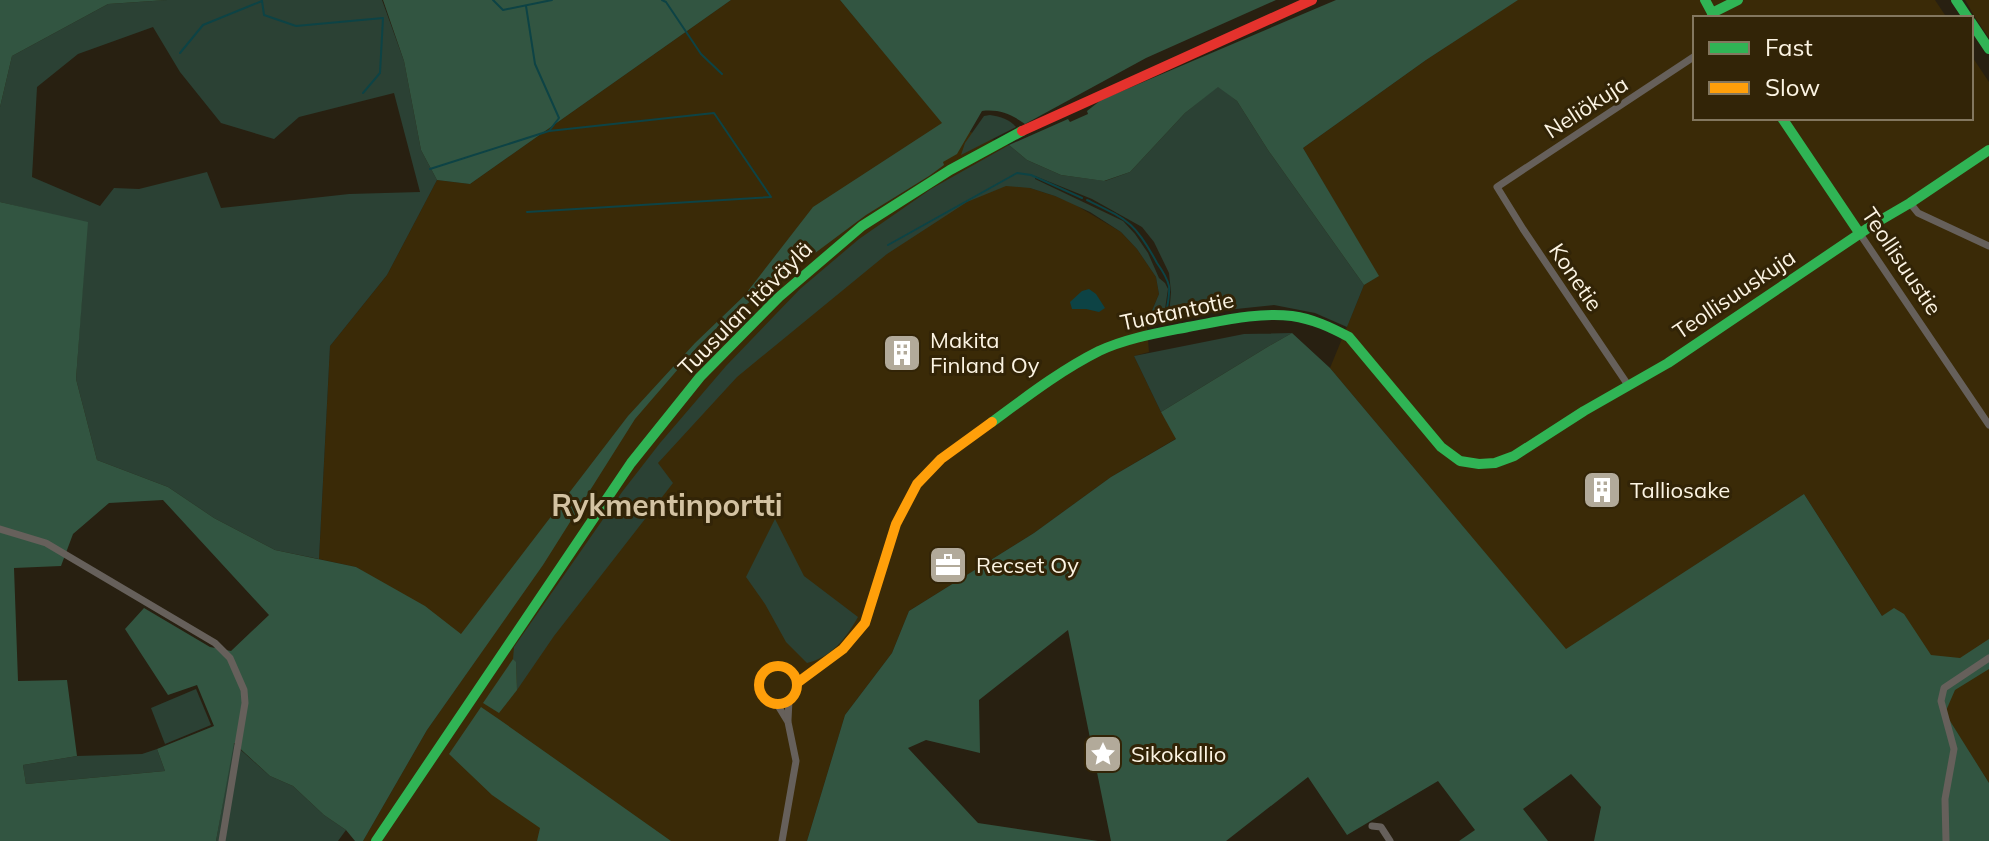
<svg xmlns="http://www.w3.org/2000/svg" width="1989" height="841" viewBox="0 0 1989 841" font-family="Mulish,sans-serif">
  <rect width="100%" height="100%" fill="#282011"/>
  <g fill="#3a2a07">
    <polygon points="731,0 840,0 943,123 1009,145 1030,188 1055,196 1074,204 1121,232 1137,249 1156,277 1159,294 1148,320 1147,327 1149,352 1134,356 1161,412 1177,438 1111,477 1034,533 909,611 892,653 845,715 807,841 363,841 427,730 482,651 459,633 356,567 319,559 330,346 387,275 437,180 470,184"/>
    <polygon points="1517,0 1935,0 1947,18 1695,18 1695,118 1971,118 1971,55 1989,82 1989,783 1804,494 1566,650 1330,368 1364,285 1378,276 1303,148 1426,60"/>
    <polygon points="1965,0 1989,0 1989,38 1976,19"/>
  </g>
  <g fill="#2b4134" fill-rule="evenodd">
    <path d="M 167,0 L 382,0 L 404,61 L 421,150 L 437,180 L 387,275 L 330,346 L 319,559 L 275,550 L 214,518 L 168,487 L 97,460 L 76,379 L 87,223 L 0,202 L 0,107 L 12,56 L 108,4 ZM 153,27 L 180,72 L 221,123 L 274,139 L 299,117 L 394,93 L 420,192 L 349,194 L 221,208 L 207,172 L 139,189 L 114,188 L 100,206 L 32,177 L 37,87 L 78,54 Z"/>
    <polygon points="1218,86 1237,101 1268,150 1364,285 1347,327 1315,313 1274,305 1169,316 1171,292 1169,273 1154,242 1142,227 1092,199 1035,176 1035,179 1123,221 1135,234 1148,253 1159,278 1165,283 1168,289 1164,316 1147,327 1148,320 1159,294 1156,277 1137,249 1121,232 1090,212 1055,196 1030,188 1006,186 967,202 887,254 737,377 658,463 673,483 554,636 517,690 516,663 513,659 514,647 622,492 660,443 726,366 800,289 859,239 931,189 1009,145 1027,160 1061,175 1105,181 1130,172 1185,113"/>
    <path d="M 990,115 C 1001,117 1009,119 1016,127 L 961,155 L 965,143 L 984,116 Z"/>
    <polygon points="1292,333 1269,346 1161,412 1134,356 1244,334"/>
    <path d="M 775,519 L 804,576 L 858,617 C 846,638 832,657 807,663 L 786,642 L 765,604 L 746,577 Z"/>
    <polygon points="196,689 211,725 165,744 151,708"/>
    <polygon points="233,743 270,776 293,786 324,815 346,830 338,841 216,841"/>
    <polygon points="157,749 165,771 26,784 23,765 77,756 142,754"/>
  </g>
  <g fill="#325541" fill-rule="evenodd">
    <polygon points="0,0 167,0 108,4 12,56 0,107"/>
    <polygon points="383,0 731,0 470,184 437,180 421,150 404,61"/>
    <path d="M 840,0 L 1276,0 L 1146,58 L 1025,124 C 1011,114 999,109 982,111 L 957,154 L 943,162 L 944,165 L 929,176 L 866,215 L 724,321 L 698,346 L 635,419 L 543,565 L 427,730 L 363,841 L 355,841 L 346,830 L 324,815 L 293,786 L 270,776 L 234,743 L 216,841 L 0,841 L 0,202 L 88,222 L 76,379 L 97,460 L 168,487 L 214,518 L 275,550 L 356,567 L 425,606 L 461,634 L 628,416 L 695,343 L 744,296 L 813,207 L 942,123 ZM 163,500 L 269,615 L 231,651 L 210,647 L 144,608 L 125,629 L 168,695 L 197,685 L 214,726 L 157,749 L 165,771 L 26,784 L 23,765 L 77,756 L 67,680 L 18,681 L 14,568 L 61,566 L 73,534 L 109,503 Z"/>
    <polygon points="1336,0 1518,0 1426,60 1303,148 1379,276 1364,285 1268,150 1237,101 1218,87 1185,113 1130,172 1104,181 1061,175 1027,160 1009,145 1068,119 1070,122 1088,114 1087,111 1101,100"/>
    <polygon points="1292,333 1330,368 1566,649 1804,494 1882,616 1894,608 1904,614 1931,655 1960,658 1989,639 1989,669 1955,690 1945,713 1989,783 1989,841 1594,841 1601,807 1571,774 1523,809 1548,841 1459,841 1475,830 1438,781 1347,835 1308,777 1226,841 1111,841 1068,630 979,700 980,753 926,740 908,748 978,823 1098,841 807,841 845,715 892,653 909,611 1034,533 1111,477 1176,439 1161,412 1269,346"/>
    <polygon points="513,659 516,662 517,690 499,713 483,703"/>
    <polygon points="481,707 500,720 671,841 537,841 540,828 492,795 449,754"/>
  </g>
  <polygon fill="#0d4345" points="1089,289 1096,294 1105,308 1099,312 1086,309 1072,309 1070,302 1082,291"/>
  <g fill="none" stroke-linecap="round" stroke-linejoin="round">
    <g stroke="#0d4345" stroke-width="2">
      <polyline points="493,0 503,10 552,0"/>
      <polyline points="662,0 666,2 701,54 722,74"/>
      <polyline points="262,1 264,15 296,26 383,18 380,73 363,93"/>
      <polyline points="526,6 535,64 559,118 549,131"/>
      <polyline points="180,53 203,25 262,1"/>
      <polyline points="430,169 549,131 714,113 771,197 527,212"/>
      <path d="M 1087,200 C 1128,220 1135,222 1157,263 C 1162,270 1167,277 1169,286 C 1170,296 1167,308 1165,318"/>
      <polyline points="888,245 1017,173 1031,175 1082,198"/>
    </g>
    <g stroke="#66605b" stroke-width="7">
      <polyline points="1910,203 1918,213 1989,246"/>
      <polyline points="1860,234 1989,425"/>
      <polyline points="1628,385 1523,229 1497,187 1695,56"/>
      <polyline points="0,529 46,543 215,643 230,658 244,690 245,703 222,841"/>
      <polyline points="777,704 788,722 796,761 782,841"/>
      <polyline points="788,720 789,700"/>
      <polyline points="1372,826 1381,827 1390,841"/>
      <polyline points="1946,841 1945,799 1954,749 1941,701 1944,688 1989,658"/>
    </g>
    <g stroke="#30b455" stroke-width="10">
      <polyline points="1705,0 1712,13"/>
      <polyline points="1956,0 1968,18"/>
      <polyline points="1716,18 1712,13 1738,0"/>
      <polyline points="1971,22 1989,49"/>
      <polyline points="1782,118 1860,234"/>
      <path d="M 992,422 C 1026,397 1061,370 1099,351 C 1127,338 1158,333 1188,327 C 1222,321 1257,312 1292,316 C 1313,319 1330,327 1349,337 L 1441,447 L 1460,461 L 1479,464 L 1495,463 L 1514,456 L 1584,411 L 1668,363 L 1874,224 L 1910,203 L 1989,150"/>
      <polyline points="376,841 631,463 700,377 779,297 862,226 950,170 1022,131"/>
    </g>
    <g stroke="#ff9f0a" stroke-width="10">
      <circle cx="778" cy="685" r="19"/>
      <polyline points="797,683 843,649 865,623 896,524 917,484 941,459 992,422"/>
    </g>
    <polyline stroke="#e5322d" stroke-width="10" points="1022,131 1312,0"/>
  </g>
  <defs>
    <symbol id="building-square" viewBox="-11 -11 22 22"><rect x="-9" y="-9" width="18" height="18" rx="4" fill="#b2aa9a" stroke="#322407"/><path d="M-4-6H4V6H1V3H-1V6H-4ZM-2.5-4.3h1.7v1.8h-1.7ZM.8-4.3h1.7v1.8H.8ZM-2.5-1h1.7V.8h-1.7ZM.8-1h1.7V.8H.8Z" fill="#fff"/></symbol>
    <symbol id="office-square" viewBox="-11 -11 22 22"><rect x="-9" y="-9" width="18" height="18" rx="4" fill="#b2aa9a" stroke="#322407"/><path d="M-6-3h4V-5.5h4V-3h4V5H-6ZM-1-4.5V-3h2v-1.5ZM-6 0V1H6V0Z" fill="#fff"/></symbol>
    <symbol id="sight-square" viewBox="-11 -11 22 22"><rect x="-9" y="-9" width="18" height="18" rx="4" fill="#b2aa9a" stroke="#322407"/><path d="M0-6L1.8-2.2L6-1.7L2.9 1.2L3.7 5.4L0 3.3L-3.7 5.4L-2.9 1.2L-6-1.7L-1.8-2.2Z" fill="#fff"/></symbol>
  </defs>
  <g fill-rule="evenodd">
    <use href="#building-square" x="880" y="331" width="44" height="44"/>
    <use href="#building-square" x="1580" y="468" width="44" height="44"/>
    <use href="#office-square" x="926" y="543" width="44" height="44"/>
    <use href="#sight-square" x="1081" y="732" width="44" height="44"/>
  </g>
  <g text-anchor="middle" stroke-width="6" stroke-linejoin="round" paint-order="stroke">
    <g font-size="22" fill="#fcf4e3" stroke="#322407">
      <text transform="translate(1586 107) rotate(-33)" y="8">Neliökuja</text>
      <text transform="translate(1902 261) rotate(56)" y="8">Teollisuustie</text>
      <text transform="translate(1576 277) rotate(56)" y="8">Konetie</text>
      <text transform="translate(1734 294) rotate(-34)" y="8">Teollisuuskuja</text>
      <text transform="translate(745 308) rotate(-45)" y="8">Tuusulan itäväylä</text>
      <text transform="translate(1177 311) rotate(-12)" y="8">Tuotantotie</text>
    </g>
    <g font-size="22" fill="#fcf4e3" stroke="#322407" text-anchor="start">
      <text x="930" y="348">Makita<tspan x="930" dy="25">Finland Oy</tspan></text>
      <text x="1630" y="498">Talliosake</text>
      <text x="976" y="573">Recset Oy</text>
      <text x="1131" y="762">Sikokallio</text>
    </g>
    <g font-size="30" font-weight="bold" fill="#d3c2a2" stroke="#322407">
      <text x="667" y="516">Rykmentinportti</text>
    </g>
  </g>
  <rect x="1693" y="16" width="280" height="104" fill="#322407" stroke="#83775f" stroke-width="2"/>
  <rect x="1709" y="42" width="40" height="12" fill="#30b455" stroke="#83775f" stroke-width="2"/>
  <text x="1765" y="56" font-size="24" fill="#fcf4e3">Fast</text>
  <rect x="1709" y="82" width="40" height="12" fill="#ff9f0a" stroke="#83775f" stroke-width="2"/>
  <text x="1765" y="96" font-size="24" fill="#fcf4e3">Slow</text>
</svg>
